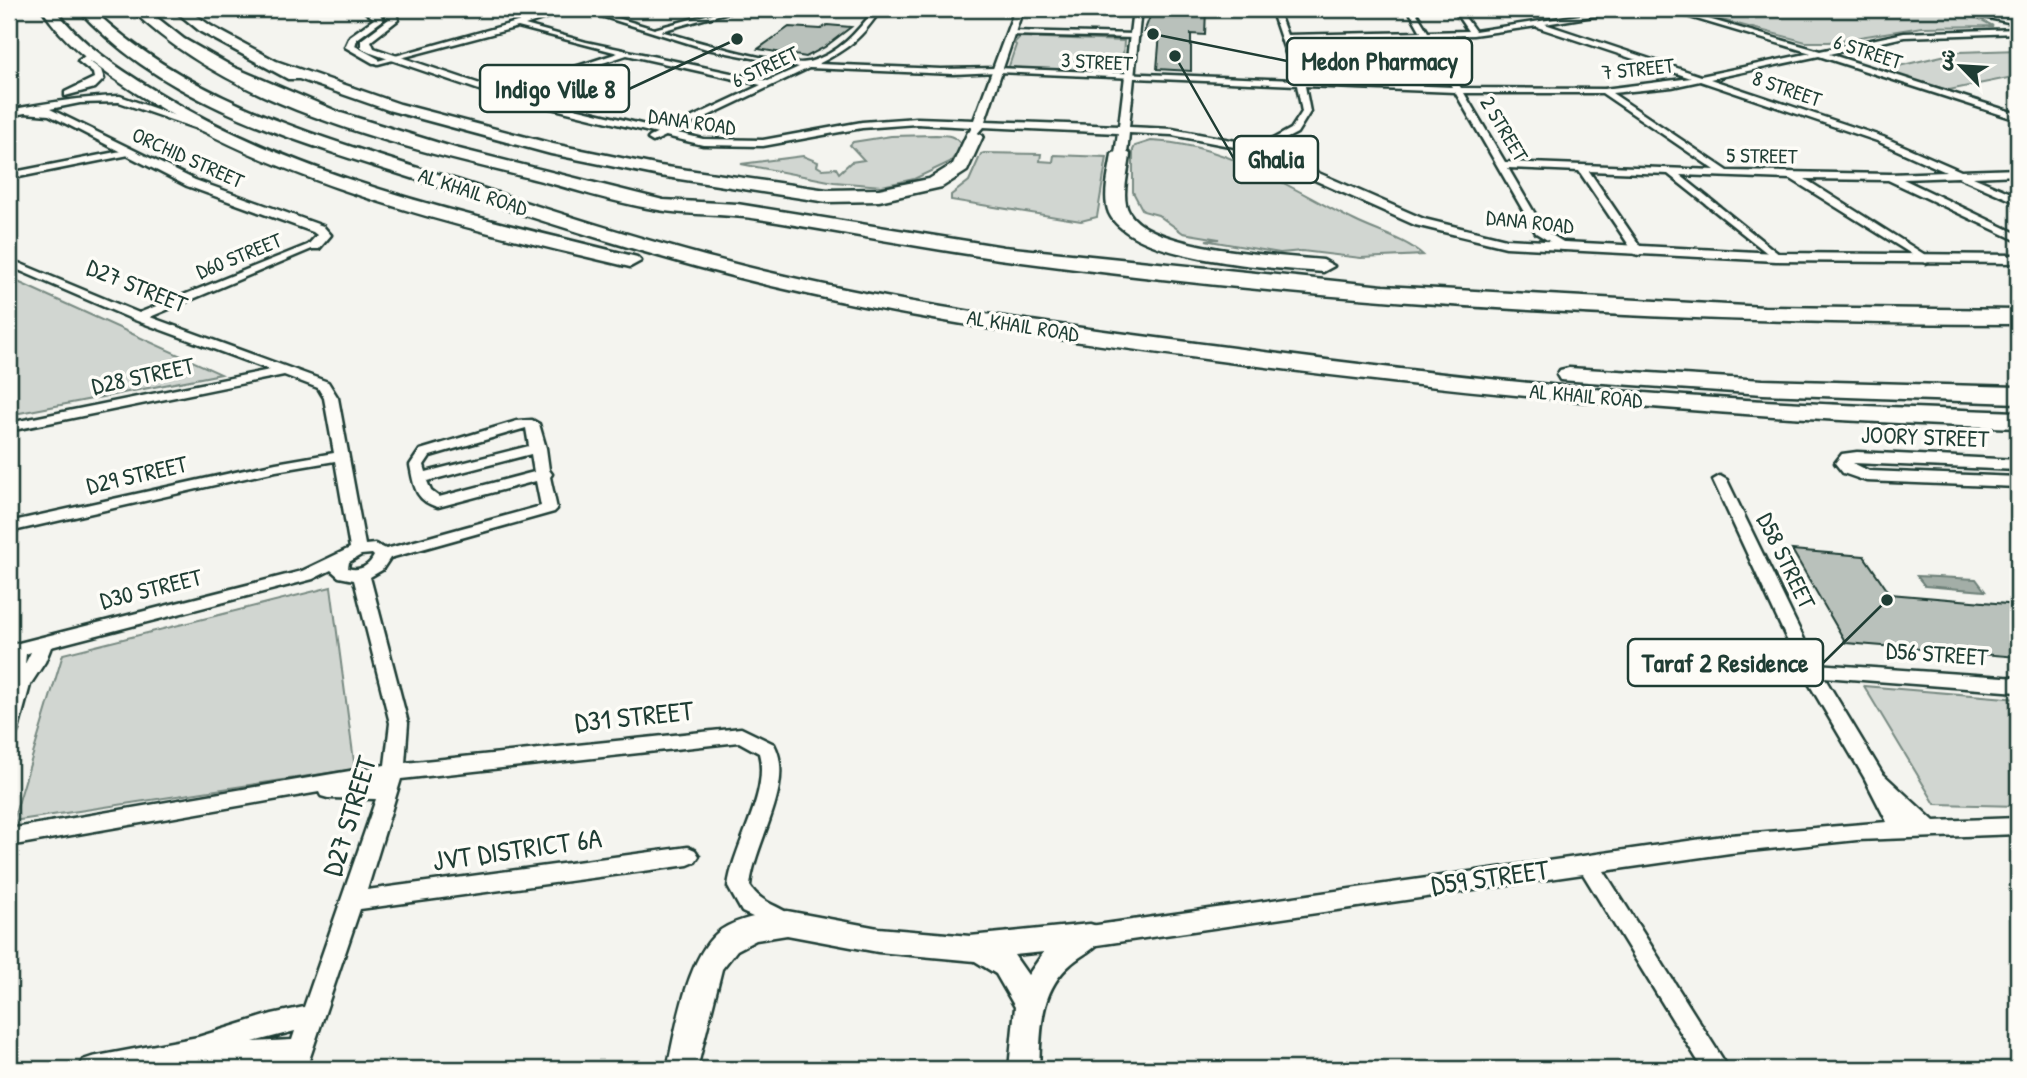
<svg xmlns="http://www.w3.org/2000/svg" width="2027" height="1078" viewBox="0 0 2027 1078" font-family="'Patrick Hand','Playpen Sans Arabic',sans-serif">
  <rect width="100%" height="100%" fill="#f4f4ef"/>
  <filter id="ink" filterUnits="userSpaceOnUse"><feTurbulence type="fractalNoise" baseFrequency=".0143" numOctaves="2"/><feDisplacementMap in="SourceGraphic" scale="14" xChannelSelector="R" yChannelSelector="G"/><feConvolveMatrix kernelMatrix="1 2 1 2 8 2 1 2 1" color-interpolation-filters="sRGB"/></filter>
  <g filter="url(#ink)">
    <g fill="#d1d6d1" stroke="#788a82" stroke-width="2">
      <polygon points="1680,9 1931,9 1978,18 1993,26 1922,27 1829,42 1806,42"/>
      <polygon points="1020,37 1124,41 1122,73 1008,69 1016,45 1014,43"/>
      <polygon points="2018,50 2018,76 1949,90 1877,71 1959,52"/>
      <path d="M 936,135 C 947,135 957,135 962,147 L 950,162 L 914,179 L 882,186 L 834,182 L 741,164 L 803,156 L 818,162 L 817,166 L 822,169 L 836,168 L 839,173 L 851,162 L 864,160 L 850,145 L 853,142 L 891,136 Z"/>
      <path d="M 1151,141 C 1228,144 1289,188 1355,221 C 1377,232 1405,239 1423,255 L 1361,258 L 1302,251 L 1280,253 L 1210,241 L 1206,240 L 1219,239 L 1183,233 L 1158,215 L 1143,211 L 1133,192 L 1133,150 L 1135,146 Z"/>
      <polygon points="984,153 1041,154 1040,161 1053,162 1054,155 1107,157 1097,217 1081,221 951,200 951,195 969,181 981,154"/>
      <polygon points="9,278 221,374 9,415"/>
      <polygon points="331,587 355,769 13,821 63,654"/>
      <polygon points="1864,686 2018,699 2018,806 1935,804"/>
    </g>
    <polygon fill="#a3aea7" stroke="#6e8179" stroke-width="2" points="1917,576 1976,579 1985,591 1925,586"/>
    <g fill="#b9c1bb" stroke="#1f3d34" stroke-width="2">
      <polygon points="1153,9 1206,9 1205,35 1191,34 1191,71 1157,69 1160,33 1144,32"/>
      <polygon points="827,25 851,27 825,47 806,57 758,49 789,27 821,29"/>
      <polygon points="1792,550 1864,556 1890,594 2018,605 2018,657 1846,643"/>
    </g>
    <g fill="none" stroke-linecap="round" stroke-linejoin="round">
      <defs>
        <g id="minor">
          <path d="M 563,9 L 572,9 L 525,25 L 586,42 L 768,81 L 799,67 L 707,49 L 579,9 L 588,9 L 654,29 L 729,9 L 739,9 L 661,31 C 688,39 786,68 809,62 C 839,54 857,32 875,9 L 881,9 C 863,37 848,49 818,64 L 941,69 L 998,68 L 1295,80 L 1271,9 L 1277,9 L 1287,35 L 1421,32 L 1408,9 L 1414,9 L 1428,32 L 1468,31 L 1453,9 L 1459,9 L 1475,31 L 1620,9 L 1635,9 L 1545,24 L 1701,76 L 1811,53 L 1663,9 L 1673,9 L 1820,51 L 1904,33 L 2018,29 L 2018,33 L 1904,37 L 1829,54 L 2018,114 L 2018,120 L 1819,56 L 1710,79 L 1883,137 L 1961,171 L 2018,169 L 2018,175 L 1973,177 L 2018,196 L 2018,203 L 1958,177 L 1903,179 L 2018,234 L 2018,241 L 1888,180 L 1805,179 L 1930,258 L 1932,260 L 1926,263 L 1791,179 L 1680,175 L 1780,255 L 1782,257 L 1776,260 L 1668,174 L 1589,171 L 1644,252 L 1639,255 L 1635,254 L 1579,171 L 1508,168 L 1545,231 L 1573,248 L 1564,250 L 1536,233 L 1455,92 L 1305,86 L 1310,112 L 1297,133 L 1259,153 L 1254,150 L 1256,148 L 1291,129 L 1302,112 L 1297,85 L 998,72 L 953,74 L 809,68 L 653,142 L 648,139 L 650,137 L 761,85 L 627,55 L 524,89 L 486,92 L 486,88 L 520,85 L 618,53 L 518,27 L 378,64 L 374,62 ZM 1537,26 L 1537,27 L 1691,78 L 1604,89 L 1461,88 L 1430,36 L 1473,35 ZM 1423,36 L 1452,87 L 1303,81 L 1288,39 ZM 1700,81 L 1877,141 L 1946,172 L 1890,174 L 1728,171 L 1612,93 L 1672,87 ZM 1464,93 L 1602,93 L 1715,170 L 1505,162 Z"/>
          <polygon points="1944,9 1957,9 2018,20 2018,24"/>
          <polygon points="1011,31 1135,34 1139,36 1135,38 1008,35"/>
          <polygon points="126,150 131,153 129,155 9,179 9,173"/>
          <path d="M 310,244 L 319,246 L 150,317 L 328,382 L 338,398 L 365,545 L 375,544 L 386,549 L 541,506 L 536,481 L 438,507 C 415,501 414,486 410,465 L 420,450 L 517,421 L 532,420 L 539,424 L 546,448 L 549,470 L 552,474 L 550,477 L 557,509 L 554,512 L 390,558 L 382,570 L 370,577 L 408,723 L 405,763 L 741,728 L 774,744 C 796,785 754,842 750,886 C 763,907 788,906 796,922 L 793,929 L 785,932 L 742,912 L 728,887 C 733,845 770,794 759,753 L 739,742 L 401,779 L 367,890 L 688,847 L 695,850 L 699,856 L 695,862 L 688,865 L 360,909 L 306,1069 L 282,1069 L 283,1065 L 262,1067 L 200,1060 L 154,1069 L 80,1069 L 83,1060 L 92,1057 L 198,1037 L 272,1014 L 304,1007 L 376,799 L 328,798 L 321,796 L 319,792 L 9,846 L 9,829 L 385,765 L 390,723 L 354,580 L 339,577 L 331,570 L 313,579 L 51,647 L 45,662 L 30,685 L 18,730 L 16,735 L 9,737 L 9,696 L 12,684 L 9,674 L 9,646 L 11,645 L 302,571 L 350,548 L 335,461 L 276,471 L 9,532 L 9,522 L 276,463 L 334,453 L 324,398 L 318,388 L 284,375 L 9,431 L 9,423 L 270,370 L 132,319 L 9,266 L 9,259 L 139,313 ZM 526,428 L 529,446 L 426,472 L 424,465 L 430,456 ZM 531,454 L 534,472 L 439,497 L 431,491 L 427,481 ZM 372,554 L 374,556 C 369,566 359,572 348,568 L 349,562 L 361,555 ZM 31,652 L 25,664 L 26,654 ZM 295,1031 L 292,1040 L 253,1042 Z"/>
          <polygon points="1720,476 1727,480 1816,664 2018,678 2018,692 1824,677 1882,773 1934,821 2018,818 2018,834 1857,840 1730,853 1604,871 1729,1069 1703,1069 1583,874 1090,946 1082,943 1079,936 1082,929 1090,926 1730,835 1887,822 1864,777 1801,670 1713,480"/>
        </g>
        <g id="tertiary">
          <polygon points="362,9 379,12 383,20 357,39 355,46 379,59 379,63 373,63 345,47 350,36 374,19"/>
          <polygon points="379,9 389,9 396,13 398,20 371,41 374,48 492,88 703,139 763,140 862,122 917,118 974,120 1015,9 1023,9 985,121 1119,126 1133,9 1141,9 1129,127 1172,129 1252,144 1424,219 1506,239 1776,253 2018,255 2018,263 1776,261 1506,247 1415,225 1245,149 1172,135 1129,133 1127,154 1121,157 1115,154 1118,133 983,127 975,136 969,133 972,127 917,124 862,128 763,146 703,145 485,92 368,52 361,47 361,40 389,19"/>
          <polygon points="92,51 97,54 89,61 101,70 104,79 95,88 65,96 65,92 94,78 93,73 78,61"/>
          <path d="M 120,96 L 221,132 L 212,134 L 119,102 L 80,103 L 50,109 L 195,180 L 323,226 L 331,235 L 319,249 L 309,249 L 307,246 L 317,235 L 313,232 L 187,186 L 49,115 L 25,113 L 9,116 L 9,110 C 46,103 82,97 120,96 Z"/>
          <polygon points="1857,452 2018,460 2018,470 1853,463 1869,471 2018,477 2018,487 1866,481 1843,473 1835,463 1842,454"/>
          <path d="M 787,911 L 878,928 L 970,936 L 1090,924 L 1100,927 L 1104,936 C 1097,949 1082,954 1071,964 C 1039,991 1041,1030 1039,1069 L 1009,1069 L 1015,1007 L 996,974 L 975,961 L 878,952 L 787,935 L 756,940 L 737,950 L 722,969 L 697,1069 L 667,1069 C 676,1030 686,961 716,934 C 733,918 765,915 787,911 ZM 1044,952 L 1028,975 L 1014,955 Z"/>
        </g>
        <g id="motorway">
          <path d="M 42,9 L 55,9 C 80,43 116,67 152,89 C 300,181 471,215 637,257 L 641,261 L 630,267 C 460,227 286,188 136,93 C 101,70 64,45 42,9 Z"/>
          <path d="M 78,9 L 92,9 C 193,105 330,140 460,181 C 564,215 669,249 776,274 C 919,308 1065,326 1211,345 C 1346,363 1482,380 1618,391 C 1751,402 1885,407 2018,412 L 2018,428 C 1746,419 1483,396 1213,360 C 1070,341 926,322 785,289 C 667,262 551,224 436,186 C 312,145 169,110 78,9 Z"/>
          <path d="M 131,9 L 146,9 L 184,39 L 233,67 L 341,113 L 455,148 L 663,200 L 737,204 L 1004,247 L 1383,286 L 1764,307 L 2018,310 L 2018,324 C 1678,324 1336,305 999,259 C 919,247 839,232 759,219 C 724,213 688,216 653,209 C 611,202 571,188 530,178 C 398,146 231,107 131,9 Z"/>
          <polygon points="173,9 187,9 211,26 276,61 400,104 553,144 660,166 827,190 879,189 929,179 953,164 968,132 974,131 983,136 967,171 942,187 879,201 827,202 660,176 551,154 388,110 299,79 288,79 201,32"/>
          <path d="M 1121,149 L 1130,154 C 1129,170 1120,197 1129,212 C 1150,250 1282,256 1323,260 L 1334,266 L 1323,272 C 1275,268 1131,261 1109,213 C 1102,196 1110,171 1112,154 Z"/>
          <polygon points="1569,368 1763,380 2018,387 2018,403 1763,394 1560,380 1557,375 1560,370"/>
        </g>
      </defs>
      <use href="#minor" stroke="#1f3d34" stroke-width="5"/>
      <use href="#tertiary" stroke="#1f3d34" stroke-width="5"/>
      <use href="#motorway" stroke="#1f3d34" stroke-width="5"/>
      <use href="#minor" fill="#fdfcf7" fill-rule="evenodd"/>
      <use href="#tertiary" fill="#fdfcf7" fill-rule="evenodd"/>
      <use href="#motorway" fill="#fdfcf7" fill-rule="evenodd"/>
    </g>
  </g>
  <g text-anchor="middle" stroke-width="7" stroke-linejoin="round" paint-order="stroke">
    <g font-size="21" fill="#1f3d34" stroke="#fdfcf7">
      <text transform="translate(1868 52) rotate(18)" y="7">6 STREET</text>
      <text transform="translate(1097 62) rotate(3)" y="7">3 STREET</text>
      <text transform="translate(765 67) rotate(-25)" y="7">6 STREET</text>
      <text transform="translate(1638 69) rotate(-6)" y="7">7 STREET</text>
      <text transform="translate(1787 89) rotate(19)" y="7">8 STREET</text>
      <text transform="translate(692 122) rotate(8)" y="7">DANA ROAD</text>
      <text transform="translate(1504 129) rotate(59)" y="7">2 STREET</text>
      <text transform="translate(1762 156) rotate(1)" y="7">5 STREET</text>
      <text transform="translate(188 158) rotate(24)" y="7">ORCHID STREET</text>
      <text transform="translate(473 192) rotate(18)" y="7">AL KHAIL ROAD</text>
      <text transform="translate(1530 222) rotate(6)" y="7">DANA ROAD</text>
      <text transform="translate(239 256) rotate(-22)" y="7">D60 STREET</text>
      <text transform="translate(1023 326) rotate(9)" y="7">AL KHAIL ROAD</text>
      <text transform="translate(1586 396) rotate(5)" y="7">AL KHAIL ROAD</text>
    </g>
    <g font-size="24" fill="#1f3d34" stroke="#fdfcf7">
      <text transform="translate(137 286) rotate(22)" y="8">D27 STREET</text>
      <text transform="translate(143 376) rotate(-12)" y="8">D28 STREET</text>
      <text transform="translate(1925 437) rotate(2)" y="8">JOORY STREET</text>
      <text transform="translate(137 475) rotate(-13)" y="8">D29 STREET</text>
      <text transform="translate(1786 561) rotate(64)" y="8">D58 STREET</text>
      <text transform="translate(151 589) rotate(-14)" y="8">D30 STREET</text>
      <text transform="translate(1937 654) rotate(4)" y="8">D56 STREET</text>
    </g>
    <g font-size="28" fill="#1f3d34" stroke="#fdfcf7">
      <text transform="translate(634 716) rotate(-6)" y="10">D31 STREET</text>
      <text transform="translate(349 816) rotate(-73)" y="10">D27 STREET</text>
      <text transform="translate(517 849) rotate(-8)" y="10">JVT DISTRICT 6A</text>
      <text transform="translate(1490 877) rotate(-8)" y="10">D59 STREET</text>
    </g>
  </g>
  <path fill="none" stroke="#1f3d34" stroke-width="2.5" d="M1153 34L1287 61M737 39L629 89M1175 56L1234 159M1887 600L1823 663"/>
  <g fill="#1f3d34" stroke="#fdfcf7" stroke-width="2.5">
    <circle cx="1153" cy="34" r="7"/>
    <circle cx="737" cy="39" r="7"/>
    <circle cx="1175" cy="56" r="7"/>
    <circle cx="1887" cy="600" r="7"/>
  </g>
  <g fill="#fdfcf7" stroke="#1f3d34" stroke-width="2.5">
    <rect x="1287" y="38" width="185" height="47" rx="7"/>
    <rect x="480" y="65" width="149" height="47" rx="7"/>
    <rect x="1234" y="136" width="84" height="47" rx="7"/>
    <rect x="1628" y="639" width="195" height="47" rx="7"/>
  </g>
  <g font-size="26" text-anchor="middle" font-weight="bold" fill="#1f3d34">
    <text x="1380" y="70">Medon Pharmacy</text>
    <text x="555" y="98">Indigo Ville 8</text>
    <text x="1276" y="168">Ghalia</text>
    <text x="1725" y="672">Taraf 2 Residence</text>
  </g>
  <rect width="2027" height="1078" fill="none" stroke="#fdfcf7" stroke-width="35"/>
  <rect x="18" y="18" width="1992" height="1043" fill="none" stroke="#1f3d34" stroke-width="2.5" filter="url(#ink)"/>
  <g transform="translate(1961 66) rotate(295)" stroke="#fdfcf7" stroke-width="5" paint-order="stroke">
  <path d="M0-5L12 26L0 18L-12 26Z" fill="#1f3d34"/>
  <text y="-10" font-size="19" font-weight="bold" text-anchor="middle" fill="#1f3d34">ش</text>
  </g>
</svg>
